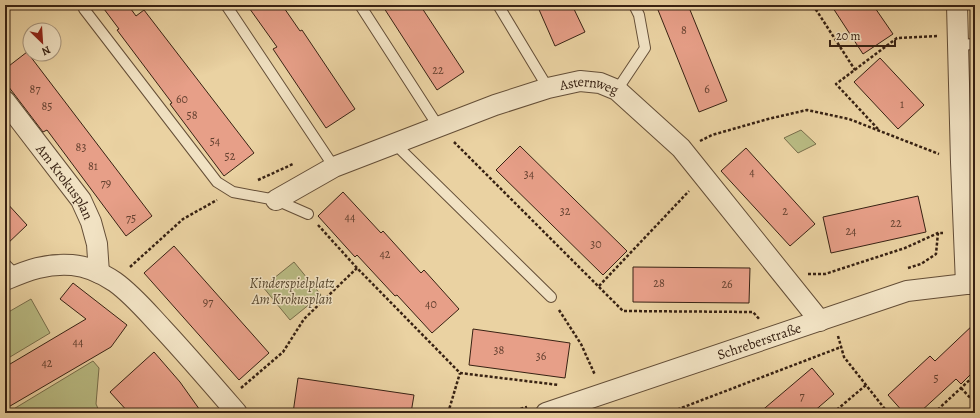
<svg xmlns="http://www.w3.org/2000/svg" width="980" height="418" viewBox="0 0 980 418" font-family="Alegreya,serif">
  <rect width="100%" height="100%" fill="#ead2a2"/>
  <filter id="stains"><feTurbulence type="fractalNoise" baseFrequency=".005" numOctaves="4"/><feColorMatrix values="0 0 0 0 .2 0 0 0 0 .09 0 0 0 0 .02 0 0 0 .5 -.17"/></filter>
  <radialGradient id="worn" r=".72"><stop offset=".6" stop-color="#630" stop-opacity="0"/><stop offset="1" stop-color="#630" stop-opacity=".3"/></radialGradient>
  <g fill="#b9bb83" stroke="#786e4b">
    <polygon points="801,130 816,144 798,153 784,138"/>
    <polygon points="294,262 321,295 290,320 263,287"/>
    <polygon points="31,299 50,333 5,360 5,314"/>
    <polygon points="93,361 99,368 96,404 100,413 7,413"/>
  </g>
  <g fill="#e79f88" stroke="#382213">
    <polygon points="101,5 128,5 136,16 144,10 254,153 224,176 170,104 172,103 117,30 119,29"/>
    <polygon points="247,5 282,5 300,31 302,30 355,109 326,128 273,49 277,47"/>
    <polygon points="382,5 420,5 464,72 437,90"/>
    <polygon points="537,5 572,5 585,32 555,46"/>
    <polygon points="656,5 688,5 727,101 699,112"/>
    <polygon points="831,5 873,5 893,34 863,54"/>
    <polygon points="27,52 152,216 126,236 47,130 43,132 5,82 5,69"/>
    <polygon points="880,58 924,105 898,129 854,82"/>
    <polygon points="520,146 627,251 603,275 496,170"/>
    <polygon points="746,148 815,224 790,246 721,171"/>
    <polygon points="343,192 381,233 383,231 421,273 424,270 459,309 432,333 397,295 395,296 357,255 355,257 318,216"/>
    <polygon points="918,196 926,232 831,253 823,217"/>
    <polygon points="5,201 27,225 5,246"/>
    <polygon points="174,246 269,353 239,380 144,273"/>
    <polygon points="633,267 750,268 749,303 633,302"/>
    <polygon points="73,283 127,325 111,347 5,409 5,367 86,319 60,299"/>
    <polygon points="975,323 975,370 961,384 956,379 919,413 904,413 888,395 930,356 935,361"/>
    <polygon points="473,329 570,343 565,378 469,365"/>
    <polygon points="154,352 180,382 202,413 129,413 110,392"/>
    <polygon points="812,368 834,394 812,413 759,413"/>
    <polygon points="298,378 414,395 411,413 293,413"/>
  </g>
  <g fill="none" stroke-linecap="round" stroke-linejoin="round">
    <defs>
      <g id="service">
        <polyline points="226,5 334,167"/>
        <polyline points="360,5 438,126"/>
        <polyline points="498,5 548,88"/>
        <polyline points="84,9 217,182 233,192 276,200 308,214"/>
        <polyline points="958,45 975,44"/>
        <polyline points="617,90 645,48 639,15 634,5"/>
        <polyline points="394,143 551,297"/>
        <polyline points="5,264 16,275"/>
      </g>
      <g id="minor">
        <polyline points="957,5 961,162 966,284"/>
        <path id="s1" d="M 5,101 L 81,200 L 91,222 L 97,244 L 99,273"/>
        <path id="s2" d="M 276,200 L 334,167 L 495,105 L 548,88 L 580,81 L 600,83 L 617,90 L 681,148 L 820,321"/>
        <path d="M 5,280 C 28,270 47,263 72,265 C 86,266 103,274 115,282 C 133,295 147,312 162,328 C 188,356 212,384 237,413"/>
        <path id="s3" d="M 546,413 L 907,291 L 966,284 L 975,284"/>
      </g>
    </defs>
    <use href="#service" stroke="#644e37" stroke-width="12"/>
    <use href="#minor" stroke="#644e37" stroke-width="22"/>
    <g stroke="#382213" stroke-width="2.5" stroke-dasharray="3 2" stroke-linecap="butt">
      <polyline points="813,5 855,70"/>
      <polyline points="878,129 836,84 897,38 937,36"/>
      <polyline points="700,141 712,135 768,119 807,110 849,119 939,154"/>
      <polyline points="454,142 623,311 753,312 760,320"/>
      <polyline points="258,180 293,164"/>
      <polyline points="318,225 357,268 460,373 559,385"/>
      <polyline points="130,267 183,219 217,200"/>
      <polyline points="908,268 921,264 936,254 938,233 943,233"/>
      <polyline points="808,274 825,274 905,248 938,233"/>
      <polyline points="599,286 689,191"/>
      <polyline points="559,310 581,344 595,375"/>
      <polyline points="838,336 844,357 888,413"/>
      <polyline points="241,388 283,352 304,319 357,268"/>
      <polyline points="961,388 975,403"/>
      <polyline points="448,413 460,373"/>
      <polyline points="506,413 527,407"/>
      <polyline points="668,413 841,347"/>
      <polyline points="833,413 866,385"/>
      <polyline points="934,413 975,375"/>
    </g>
    <use href="#service" stroke="#f1e2c3" stroke-width="10"/>
    <use href="#minor" stroke="#f1e2c3" stroke-width="20"/>
  </g>
  <g text-anchor="middle" stroke-width="3" stroke-linejoin="round" paint-order="stroke">
    <g font-size="12" fill="#644130">
      <text x="684" y="34">8</text>
      <text x="438" y="74">22</text>
      <text x="35" y="93">87</text>
      <text x="707" y="93">6</text>
      <text x="182" y="103">60</text>
      <text x="902" y="108">1</text>
      <text x="47" y="110">85</text>
      <text x="192" y="119">58</text>
      <text x="215" y="145">54</text>
      <text x="81" y="151">83</text>
      <text x="230" y="160">52</text>
      <text x="93" y="170">81</text>
      <text x="752" y="176">4</text>
      <text x="529" y="178">34</text>
      <text x="106" y="187">79</text>
      <text x="565" y="215">32</text>
      <text x="785" y="215">2</text>
      <text x="350" y="221">44</text>
      <text x="131" y="222">75</text>
      <text x="896" y="227">22</text>
      <text x="851" y="235">24</text>
      <text x="596" y="248">30</text>
      <text x="385" y="258">42</text>
      <text x="659" y="287">28</text>
      <text x="727" y="288">26</text>
      <text x="208" y="306">97</text>
      <text x="431" y="308">40</text>
      <text x="78" y="346">44</text>
      <text x="499" y="354">38</text>
      <text x="541" y="360">36</text>
      <text x="47" y="367">42</text>
      <text x="936" y="382">5</text>
      <text x="802" y="400">7</text>
    </g>
    <g font-size="14" fill="#382213" stroke="#f1e2c3">
      <text dy="5" stroke="none"><textPath href="#s2" startOffset="337">Asternweg</textPath></text>
      <text dy="5" stroke="none"><textPath href="#s1" startOffset="101">Am Krokusplan</textPath></text>
      <text dy="5" stroke="none"><textPath href="#s3" startOffset="225">Schreberstraße</textPath></text>
    </g>
    <g font-size="14" font-style="italic" fill="#58482f" stroke="#f1e2c3">
      <text x="292" y="288">Kinderspielplatz<tspan x="292" dy="16">Am Krokusplan</tspan></text>
    </g>
  </g>
  <rect width="980" height="418" fill="none" stroke="#ead2a2" stroke-width="20"/>
  <rect x="6" y="6" width="968" height="406" fill="none" stroke="#382213" stroke-width="2"/>
  <rect x="10" y="10" width="960" height="398" fill="none" stroke="#382213"/>
  <g transform="translate(42 42) rotate(155)"><circle r="19" fill="#f1e2c3" stroke="#a7957d"/>
  <path d="M0-3L7 15L0 10L-7 15Z" fill="#8f2418"/>
  <text y="-6" font-size="11" font-weight="bold" text-anchor="middle" fill="#382213">N</text>
  </g>
  <path d="M830 40v6h65v-6" fill="none" stroke="#382213" stroke-width="2"/>
  <text x="836" y="40" font-size="12" fill="#382213" stroke="#f1e2c3" stroke-width="3" paint-order="stroke">20 m</text>
  <rect width="100%" height="100%" filter="url(#stains)"/>
  <rect width="100%" height="100%" fill="url(#worn)"/>
</svg>
